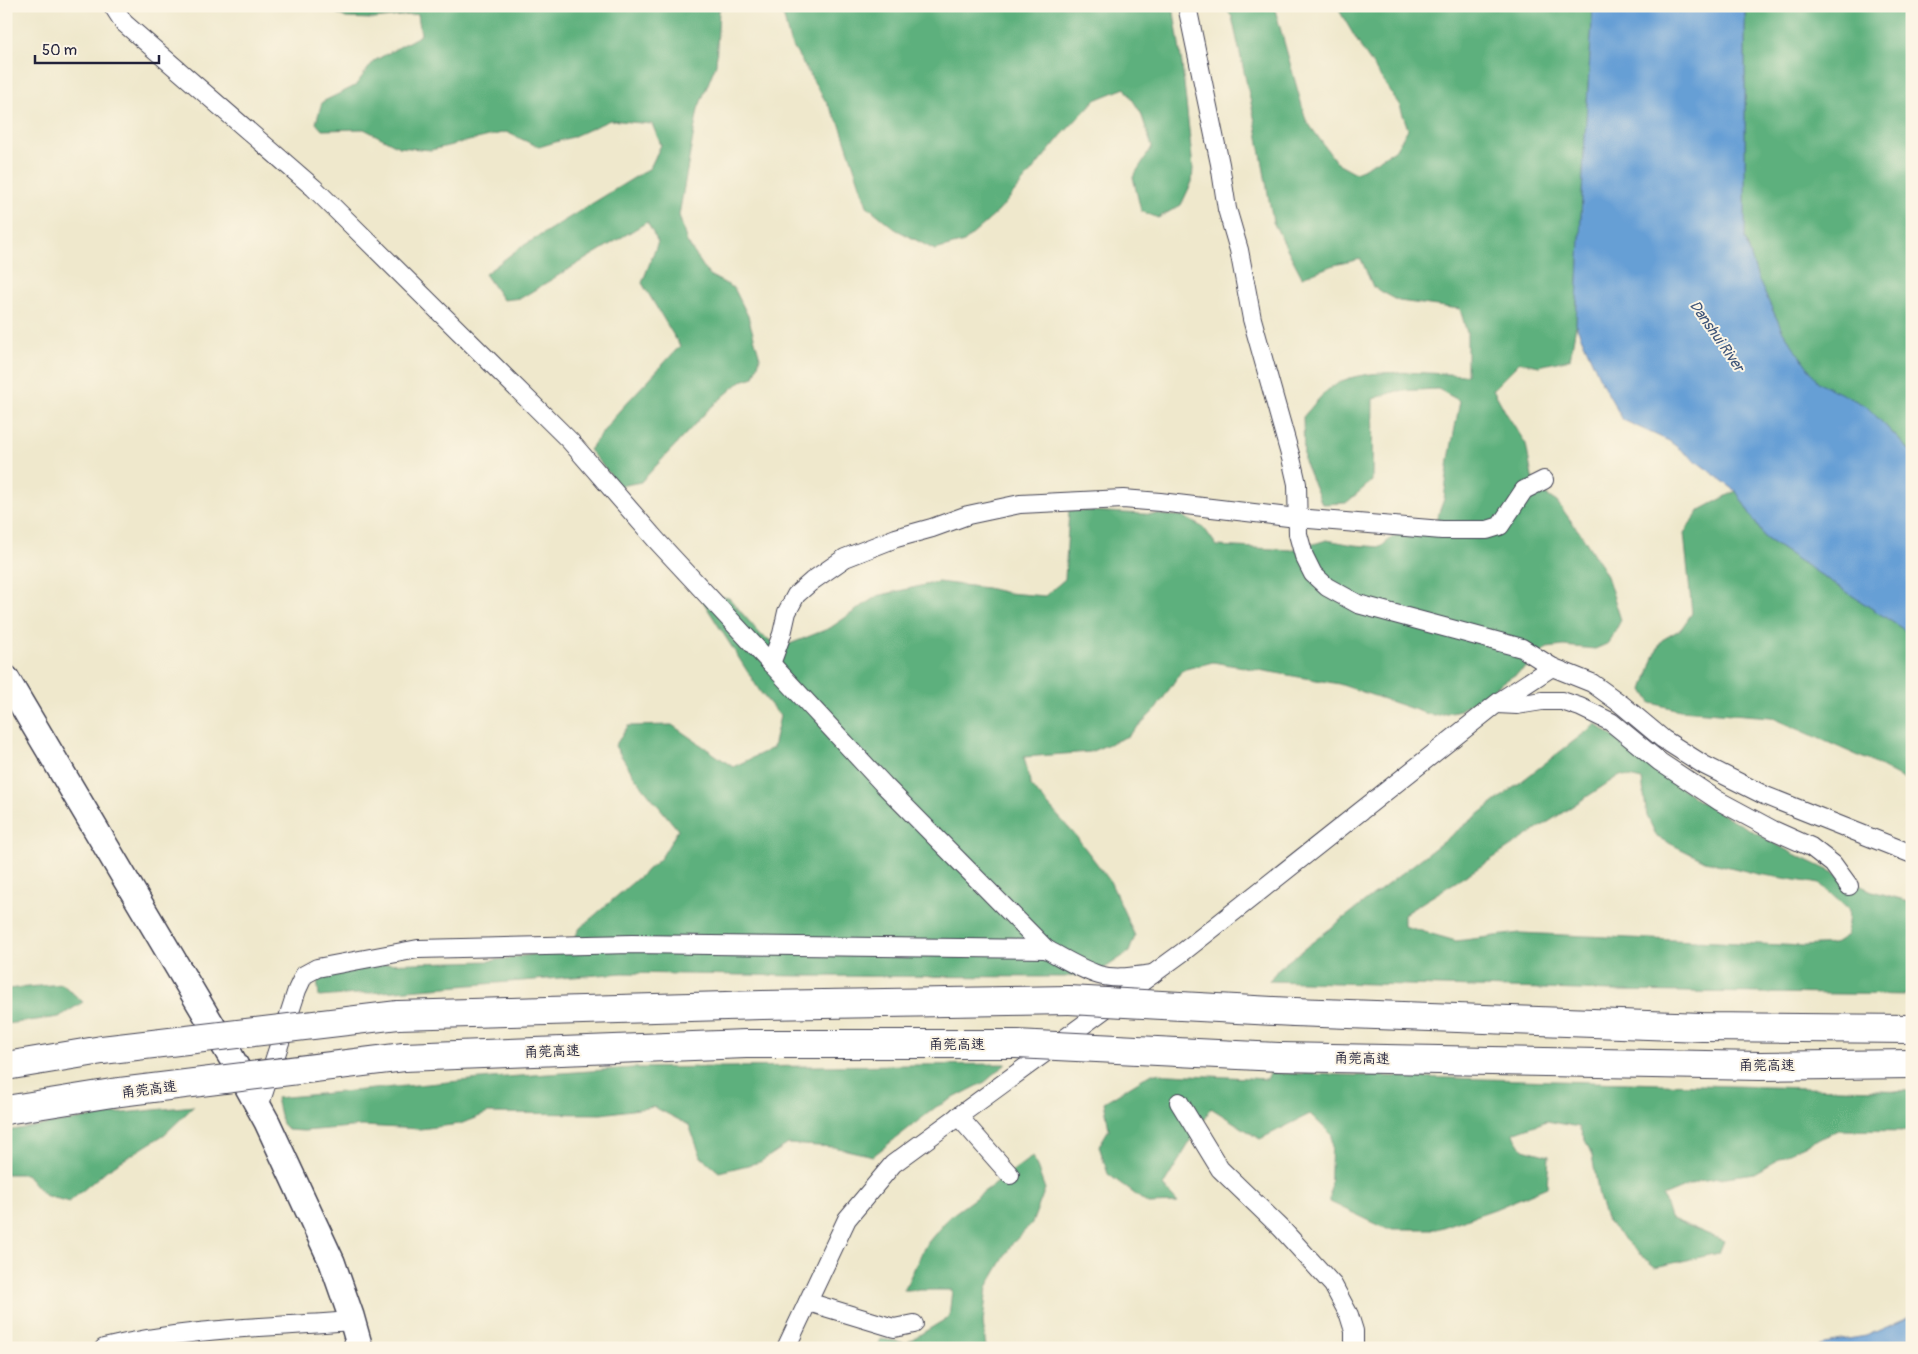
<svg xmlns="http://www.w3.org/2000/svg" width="1918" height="1354" viewBox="0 0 1918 1354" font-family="Pangolin,'LXGW WenKai TC',sans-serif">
  <rect width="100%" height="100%" fill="#fcf5e5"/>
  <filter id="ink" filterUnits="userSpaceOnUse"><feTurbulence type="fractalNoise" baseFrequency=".02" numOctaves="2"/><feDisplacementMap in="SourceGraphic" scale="10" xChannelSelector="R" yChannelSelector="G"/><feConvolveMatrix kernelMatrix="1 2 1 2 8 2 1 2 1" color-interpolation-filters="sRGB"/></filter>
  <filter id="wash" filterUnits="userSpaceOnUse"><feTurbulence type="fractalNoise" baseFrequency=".0096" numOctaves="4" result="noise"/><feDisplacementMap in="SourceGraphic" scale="20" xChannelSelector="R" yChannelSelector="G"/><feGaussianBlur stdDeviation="1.12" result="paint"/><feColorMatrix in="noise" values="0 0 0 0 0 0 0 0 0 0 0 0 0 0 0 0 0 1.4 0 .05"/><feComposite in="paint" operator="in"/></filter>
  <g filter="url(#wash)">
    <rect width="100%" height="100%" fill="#efe8cc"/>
    <g fill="#5db07d" stroke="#40695c" fill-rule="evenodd">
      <polygon points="323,6 721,6 719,11 716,64 698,109 679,215 687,242 709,275 734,288 748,316 760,358 754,377 741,381 709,409 641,482 620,486 589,450 619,411 680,346 642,283 658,242 647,222 521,298 503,300 485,274 518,249 650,168 661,145 652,124 610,120 572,137 539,147 506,132 431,150 399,147 364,129 322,130 316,123 322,102 355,86 374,61 421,35 418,14 374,19 346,18"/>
      <polygon points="781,6 1173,6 1182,64 1193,168 1192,182 1181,205 1158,218 1141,211 1133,177 1152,147 1141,113 1125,88 1095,100 1061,136 998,212 964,242 935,250 895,229 867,206 840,125 790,42"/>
      <path d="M 1224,6 L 1274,6 L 1306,120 L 1336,162 L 1356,173 L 1395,150 L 1408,129 L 1400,106 L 1362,49 L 1340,12 L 1340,6 L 1593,6 L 1584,154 L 1576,325 L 1570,359 L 1539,366 L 1520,362 L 1493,389 L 1506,413 L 1526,444 L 1532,477 L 1540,491 L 1557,502 L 1583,537 L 1607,576 L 1621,620 L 1609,643 L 1595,649 L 1564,646 L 1547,648 L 1527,667 L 1460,710 L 1434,716 L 1339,684 L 1213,662 L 1182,670 L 1156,709 L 1128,736 L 1090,752 L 1024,757 L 1031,786 L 1075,835 L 1110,881 L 1135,936 L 1129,952 L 1102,970 L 1065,977 L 802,976 L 623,973 L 319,997 L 317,977 L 378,964 L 490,961 L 568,949 L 580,928 L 661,858 L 678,830 L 634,776 L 615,746 L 628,726 L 672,725 L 733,767 L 773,748 L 780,716 L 761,693 L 697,592 L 729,598 L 761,635 L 782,647 L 830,628 L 877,596 L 938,582 L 987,588 L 1008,593 L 1045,596 L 1065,579 L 1069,510 L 1182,516 L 1204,528 L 1217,546 L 1293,550 L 1327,540 L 1354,545 L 1381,547 C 1399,530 1411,528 1435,523 L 1444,499 L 1449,459 L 1460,401 L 1438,389 L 1397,391 L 1373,399 L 1372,481 L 1346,503 L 1322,504 L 1304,461 L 1303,417 C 1312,407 1325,390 1336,384 C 1366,366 1433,374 1467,375 L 1467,333 L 1460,309 L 1399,301 L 1373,287 L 1361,259 L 1334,265 L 1302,277 L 1273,222 L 1256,126 L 1232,17 Z"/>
      <polygon points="1745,6 1912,6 1912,453 1866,406 1818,383 1782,330 1758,279 1745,238"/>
      <polygon points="1736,491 1765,538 1912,635 1912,784 1870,761 1771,717 1680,710 1651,703 1643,690 1655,654 1662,640 1681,629 1692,613 1684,533 1700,510"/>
      <path d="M 1596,724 L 1699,801 L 1790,852 L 1872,891 L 1912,902 L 1912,995 L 1613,991 L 1269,981 L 1279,968 ZM 1620,775 L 1642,780 L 1647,816 L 1657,837 L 1705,861 L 1758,874 L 1820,884 L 1849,910 L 1847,935 L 1833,944 L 1804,946 L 1520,933 L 1456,941 L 1404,926 L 1404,914 L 1478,868 Z"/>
      <polygon points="62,984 83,1002 59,1017 6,1024 6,989"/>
      <polygon points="1006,1064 985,1082 936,1107 873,1156 833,1147 788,1144 760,1162 719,1172 701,1157 689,1125 654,1107 601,1114 488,1113 460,1124 420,1129 362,1126 304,1131 288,1130 282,1124 276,1098 492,1078 632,1068"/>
      <polygon points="1152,1073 1267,1079 1270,1073 1912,1091 1912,1131 1839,1130 1800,1147 1754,1173 1699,1181 1663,1196 1670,1218 1724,1241 1719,1253 1655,1267 1635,1250 1607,1222 1599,1197 1592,1155 1579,1127 1547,1121 1513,1133 1523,1149 1549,1156 1547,1187 1495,1209 1437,1229 1387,1229 1330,1202 1332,1135 1310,1114 1260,1139 1211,1108 1163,1186 1178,1203 1148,1204 1108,1174 1099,1146 1109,1129 1104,1102"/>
      <polygon points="194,1106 165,1134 107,1170 69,1202 44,1195 26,1174 6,1174 6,1131 113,1114"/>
      <polygon points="1033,1156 1045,1189 1032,1223 1012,1244 987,1287 983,1322 986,1348 877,1348 881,1339 906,1343 949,1317 952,1290 904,1290 925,1246 949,1217"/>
    </g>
    <g fill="#669fd5" stroke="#446088">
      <polygon points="1593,6 1745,6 1745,238 1758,279 1782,330 1818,382 1866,406 1912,453 1912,635 1765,538 1736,491 1669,441 1623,420 1602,383 1576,325 1584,154"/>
      <polygon points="1912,1316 1912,1348 1818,1348 1824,1343 1866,1336"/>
    </g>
  </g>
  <g filter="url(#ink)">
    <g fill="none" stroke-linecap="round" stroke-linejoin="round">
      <defs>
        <g id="minor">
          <path d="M 113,6 L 124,23 L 314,188 L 570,441 L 657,541 L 884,785 L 1046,949 C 1063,958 1080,969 1099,975 C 1116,980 1135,976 1153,974"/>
          <polyline points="1187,6 1220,164 1227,209 1239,250 1252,319 1291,458 1297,484 1298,534 1304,556 1313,574 1327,587 1358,604 1522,648 1552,667 1592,683 1621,704 1663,739 1704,765 1766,796 1912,854"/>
          <polyline points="771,664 782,634 787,612 796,595 812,581 845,558 896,538 932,528 968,515 1020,504 1123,499 1160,502 1297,518 1442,530 1487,530 1500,526 1524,490 1544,480"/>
          <polyline points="1497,704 1517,705 1542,701 1562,701 1580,707 1611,722 1660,762 1719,801 1773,830 1811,847 1833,864 1849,886"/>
          <polyline points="1179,1102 1220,1169 1281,1228 1333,1285 1349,1315 1354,1331 1354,1348"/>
          <polyline points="259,1107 297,990 304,975 317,968 418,949 632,944 1046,949"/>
          <polyline points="958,1116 1010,1175"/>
          <polyline points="808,1302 894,1328 914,1324"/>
          <path d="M 104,1348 C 185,1328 271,1327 353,1321"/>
          <polyline points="786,1348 847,1219 893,1164 1183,952 1500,701 1552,667"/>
        </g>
        <polyline id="secondary" points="6,678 231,1057 267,1122 332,1262 351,1316 360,1348"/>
        <g id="motorway">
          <polyline points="1294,1012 1702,1027 1912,1029"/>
          <polyline points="398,1015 762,1005 1069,1000"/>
          <polyline points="404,1057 746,1044 1016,1044"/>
          <polyline points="1279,1057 1760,1066 1912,1064"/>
          <polyline points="6,1066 102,1050"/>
          <polyline points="6,1110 112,1093"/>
        </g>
      </defs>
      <use href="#minor" stroke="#414051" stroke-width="20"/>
      <use href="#secondary" stroke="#414051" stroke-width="28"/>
      <use href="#motorway" stroke="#414051" stroke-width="30"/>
      <use href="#minor" stroke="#fff" stroke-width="18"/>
      <use href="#secondary" stroke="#fff" stroke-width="25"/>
      <use href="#motorway" stroke="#fff" stroke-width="28"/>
      <defs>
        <g id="motorway-bridge">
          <polyline points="1069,1000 1294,1012"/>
          <polyline points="1016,1044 1279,1057"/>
          <polyline points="102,1050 398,1015"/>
          <polyline points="112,1093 404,1057"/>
        </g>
      </defs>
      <use href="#motorway-bridge" stroke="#414051" stroke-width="30" stroke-linecap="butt"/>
      <use href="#motorway-bridge" stroke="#fff" stroke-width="28"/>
    </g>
  </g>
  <g text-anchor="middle" stroke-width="4" stroke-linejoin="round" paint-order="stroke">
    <g font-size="14" fill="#22223b" stroke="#fcf5e5">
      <text x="957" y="1049">甬莞高速</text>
      <text transform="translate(552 1051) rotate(-2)" y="5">甬莞高速</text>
      <text transform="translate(1362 1058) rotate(1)" y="5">甬莞高速</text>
      <text x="1767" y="1070">甬莞高速</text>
      <text transform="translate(149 1089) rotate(-7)" y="5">甬莞高速</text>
    </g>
    <g font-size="15" font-style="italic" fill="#3d5479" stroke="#fcf5e5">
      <text transform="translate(1717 336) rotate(55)" y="5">Danshui River</text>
    </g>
  </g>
  <rect width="1918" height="1354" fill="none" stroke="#fcf5e5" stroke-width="25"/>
  <path d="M35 55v8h124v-8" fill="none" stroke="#22223b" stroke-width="2.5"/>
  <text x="42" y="55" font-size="15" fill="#22223b" stroke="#fcf5e5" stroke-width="4" paint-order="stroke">50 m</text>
</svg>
